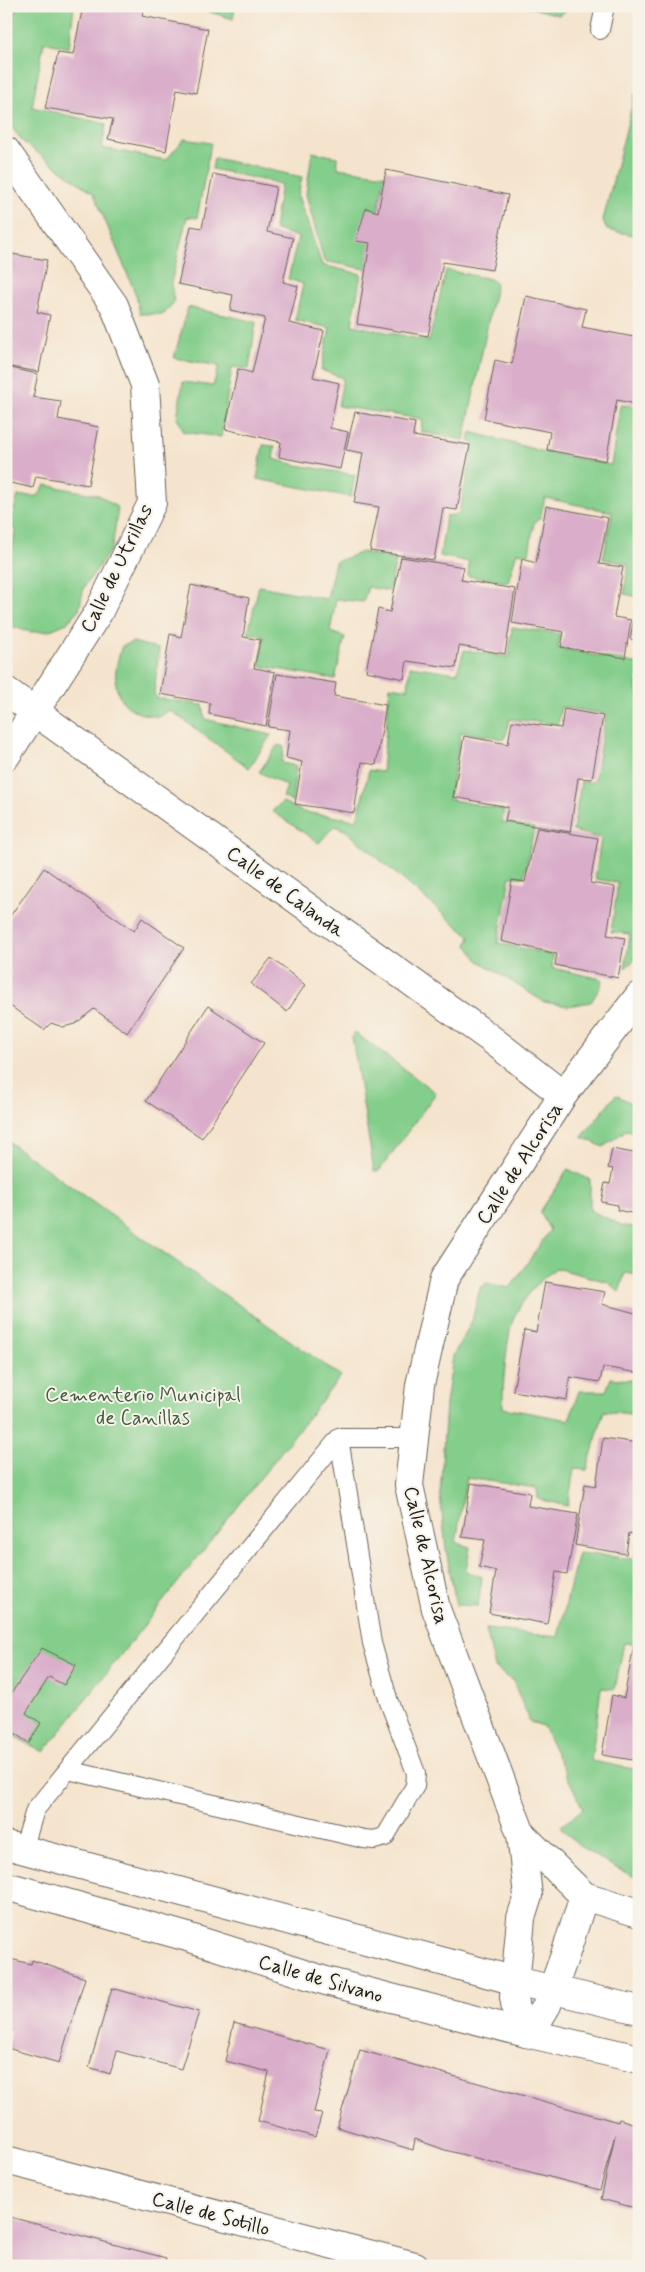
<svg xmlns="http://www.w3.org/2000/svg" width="645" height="2272" viewBox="0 0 645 2272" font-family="Mynerve,sans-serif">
  <rect width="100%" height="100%" fill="#f7f3e8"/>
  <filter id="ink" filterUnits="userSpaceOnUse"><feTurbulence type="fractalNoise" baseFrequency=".02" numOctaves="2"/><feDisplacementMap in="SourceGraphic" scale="10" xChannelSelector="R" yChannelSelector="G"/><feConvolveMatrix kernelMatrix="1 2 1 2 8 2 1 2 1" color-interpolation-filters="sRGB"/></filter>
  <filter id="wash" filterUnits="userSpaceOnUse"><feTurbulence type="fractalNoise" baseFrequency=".0096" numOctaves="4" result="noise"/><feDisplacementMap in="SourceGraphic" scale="20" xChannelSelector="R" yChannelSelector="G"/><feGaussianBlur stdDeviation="1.12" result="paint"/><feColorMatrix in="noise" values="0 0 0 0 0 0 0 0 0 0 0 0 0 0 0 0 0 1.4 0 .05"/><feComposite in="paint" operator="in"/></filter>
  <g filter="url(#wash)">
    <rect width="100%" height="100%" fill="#f5e4cd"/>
    <g fill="#84ce8b" stroke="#507554">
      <polygon points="17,6 74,6 69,48 44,42 32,107 106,124 102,148 166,160 184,139 211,143 197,218 187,217 171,283 174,302 164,314 140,314 136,295 94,194 23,142 6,120 6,33 11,30"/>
      <polygon points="191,6 235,6 233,19"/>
      <polygon points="524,6 573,6 559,15"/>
      <polygon points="635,94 639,94 639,236 607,230 603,220"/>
      <polygon points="312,152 337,157 338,168 385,175 366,269 324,261 306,194"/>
      <polygon points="214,158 302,177 298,196 322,265 361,274 352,325 429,341 446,270 491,279 496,284 464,440 421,432 422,419 338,406 343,378 321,370 330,328 295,320 303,284 288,279 298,237 274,229 281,184 212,169"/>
      <polygon points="188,307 256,322 249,369 232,367 221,437 184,432 177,417 183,382 213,386 219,366 174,358"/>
      <polygon points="620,405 639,406 639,597 624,594 628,564 603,559 612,512 545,498 540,518 534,523 529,554 517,552 508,582 468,576 469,562 440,556 446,516 459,514 474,444 469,441 471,432 541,451 611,465"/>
      <polygon points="263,445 275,446 273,459 297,465 355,475 351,497 257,479"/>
      <polygon points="45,485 99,495 118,508 112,548 84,587 79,610 67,623 48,631 30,632 6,625 6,595 11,583 7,575 15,531 10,523 18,496 38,496"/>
      <polygon points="362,552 396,560 389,591 368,587 363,602 336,599 330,632 345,637 335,679 260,666 264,637 248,633 259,586 327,599 335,562"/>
      <polygon points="512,627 560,634 558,648 639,664 636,691 639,692 639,865 634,889 639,890 639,956 625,968 630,934 611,932 618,883 595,879 601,838 573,831 581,782 594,782 606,714 561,707 558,724 510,719 505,739 461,732 449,799 504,810 502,822 534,828 524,877 510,877 498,943 553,955 552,968 602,979 601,986 591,1002 568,1006 544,1002 479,961 467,945 470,937 345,830 334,826 319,843 272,811 283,802 303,812 357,820 369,770 382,772 390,686 408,689 410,666 457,673 464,650 509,657"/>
      <path d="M 133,642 L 159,649 L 154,694 L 157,698 L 203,705 L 205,719 L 271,735 L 249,768 L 170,710 L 158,717 C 151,715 141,715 135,711 C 109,698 114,669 122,646 Z"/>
      <polygon points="278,745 284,747 282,763 296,766 292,802 283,797 287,786 259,772"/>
      <polygon points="354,1032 436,1093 379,1171 374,1171 352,1037"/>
      <polygon points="616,1095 632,1103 639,1096 639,1132 626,1130 603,1147 582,1137"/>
      <polygon points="6,1140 147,1241 341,1376 44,1752 6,1732"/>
      <path d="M 568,1169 L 590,1180 L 590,1210 L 623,1226 L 638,1227 L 637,1240 L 639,1241 L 639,1275 L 625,1273 L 619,1292 L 608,1282 L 556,1268 C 538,1282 525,1296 515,1315 C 507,1330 502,1390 503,1408 L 569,1420 L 579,1391 L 606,1391 L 611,1378 L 639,1381 L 639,1415 L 604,1411 L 587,1470 L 574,1469 L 568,1506 L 538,1499 L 537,1488 L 466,1478 L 456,1543 L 470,1547 L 466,1571 L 482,1577 L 478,1606 L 456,1605 L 446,1549 L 440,1495 L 446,1404 L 453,1356 L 472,1321 L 480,1288 L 487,1283 L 510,1288 L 550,1230 L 540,1212 Z"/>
      <path d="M 636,1543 L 639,1543 L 639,1645 L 624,1643 L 615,1689 L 601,1688 L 591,1761 L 639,1770 L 639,1879 C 610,1865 580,1852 561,1826 L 583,1809 L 543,1726 L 530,1722 L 513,1681 L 495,1668 L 486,1629 L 558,1637 L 578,1553 L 635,1559 Z"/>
    </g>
    <g id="blocks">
      <g fill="#daaeca">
        <polygon points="83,6 144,6 142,16 208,29 196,93 177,89 166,151 108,139 113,119 45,108 58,53 73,55"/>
        <polygon points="386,170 508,195 492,270 443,262 428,336 357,324 370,243 356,241 366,208 378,212"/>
        <polygon points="213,174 276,187 267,232 293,238 283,282 298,286 289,323 324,331 313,377 339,383 330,428 348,432 340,469 279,457 281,442 225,429 238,369 252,373 265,318 230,310 233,295 178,284 191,226 202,228"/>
        <polygon points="6,253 47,260 37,312 50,315 39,372 6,366"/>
        <polygon points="526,296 586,309 582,327 639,338 639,388 636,404 617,400 606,461 547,450 550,432 484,419 495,360 512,364"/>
        <polygon points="6,367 38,374 33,397 61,401 58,419 99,427 88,485 36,476 33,488 6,482"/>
        <polygon points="355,412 415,423 413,436 470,445 457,510 443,508 434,560 370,551 379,507 354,503 363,453 346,450"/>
        <polygon points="546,506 608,518 599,564 623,567 614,617 631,620 625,658 561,647 564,632 512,623 522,559 536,563"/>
        <polygon points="401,557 464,567 461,580 515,589 505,654 459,646 456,668 407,661 404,679 366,671 378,609 390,612"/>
        <polygon points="191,585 249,598 243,637 260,640 254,668 275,672 266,726 209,714 210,703 160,694 170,634 181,637"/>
        <polygon points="638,597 639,597 639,641 630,639"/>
        <polygon points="277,674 336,683 334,696 386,705 376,765 362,762 354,813 295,804 302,762 286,758 290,730 268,727"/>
        <polygon points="564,709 603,716 592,779 578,778 570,832 505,821 508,807 453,797 464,736 508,744 512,721 561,728"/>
        <polygon points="537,828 598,838 590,883 615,887 607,935 625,938 618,978 555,965 557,954 501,941 512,880 525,882"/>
        <polygon points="44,868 134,931 142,918 184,948 127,1033 94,1009 75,1024 63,1027 51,1023 44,1030 6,1003 6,922"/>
        <polygon points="271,958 305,985 287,1012 251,984"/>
        <polygon points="208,1006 264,1043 202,1138 146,1101"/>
        <polygon points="612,1149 639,1154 639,1210 636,1209 636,1214 617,1210 618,1205 601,1202 605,1183 610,1184 613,1169 608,1168"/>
        <polygon points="545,1282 605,1292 602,1304 639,1314 639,1373 603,1367 600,1382 570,1377 567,1400 513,1391 524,1330 536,1332"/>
        <polygon points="603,1438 639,1443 639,1535 629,1533 626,1554 575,1545 585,1484 596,1486"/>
        <polygon points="471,1483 530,1493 528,1506 578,1514 567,1574 556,1572 547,1624 489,1613 496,1571 479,1567 485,1540 462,1537"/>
        <polygon points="634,1645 639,1646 639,1761 602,1755 612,1695 624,1698"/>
        <polygon points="42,1648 76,1665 64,1685 49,1677 26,1713 41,1723 29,1743 6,1728 6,1701"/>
        <polygon points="6,1958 31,1964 32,1960 85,1978 59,2063 7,2048 11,2031 6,2030"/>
        <polygon points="112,1988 199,2012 181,2069 117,2051 110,2074 89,2067"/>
        <polygon points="234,2023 330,2050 314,2112 322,2113 315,2137 258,2121 269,2072 225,2061"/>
        <polygon points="360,2050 618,2122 619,2119 639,2125 639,2209 601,2199 615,2135 600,2190 445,2150 415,2139 413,2150 337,2127"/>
        <polygon points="6,2216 166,2258 164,2266 6,2266"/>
      </g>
    </g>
  </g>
  <g filter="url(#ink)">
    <use href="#blocks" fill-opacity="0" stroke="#68625a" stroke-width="1"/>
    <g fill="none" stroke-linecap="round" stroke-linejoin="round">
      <defs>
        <g id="lane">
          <polyline points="600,30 605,6"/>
          <polyline points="68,1770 364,1839 374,1840 385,1837 415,1786 416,1773 389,1702 372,1643 339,1438"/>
          <polyline points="23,1850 35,1810 339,1438 414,1438"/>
        </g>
        <g id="street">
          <polyline points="6,151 114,305 145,385 152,503 98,613 6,756"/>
          <polyline points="6,691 487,1036 563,1095"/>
          <polyline points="521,1834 584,1896 639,1913"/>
          <polyline points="584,1896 566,1952 547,2005 537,2022 526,2033 517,2015 514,1997 521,1918 528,1896 521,1834 436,1609 409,1485 420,1385 444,1279 563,1095 639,996"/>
          <polyline points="6,2160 415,2266"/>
        </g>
        <g id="secondary">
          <polyline points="6,1845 516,1981 639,2010"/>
          <polyline points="6,1886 184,1936 326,1981 526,2033 639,2059"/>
        </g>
      </defs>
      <use href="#lane" stroke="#68625a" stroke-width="20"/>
      <use href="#street" stroke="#68625a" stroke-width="30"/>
      <use href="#secondary" stroke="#68625a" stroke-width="30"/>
      <use href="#lane" stroke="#fff" stroke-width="18"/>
      <use href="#street" stroke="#fff" stroke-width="28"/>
      <use href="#secondary" stroke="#fff" stroke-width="28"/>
    </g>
  </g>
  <g text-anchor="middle" stroke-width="4" stroke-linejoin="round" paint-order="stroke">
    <g font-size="20" fill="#1c1c1c" stroke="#f7f3e8">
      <text transform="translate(116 568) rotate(-64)" y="7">Calle de Utrillas</text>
      <text transform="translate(286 891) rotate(36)" y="7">Calle de Calanda</text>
      <text transform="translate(519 1163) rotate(-57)" y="7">Calle de Alcorisa</text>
      <text transform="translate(427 1555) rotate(77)" y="7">Calle de Alcorisa</text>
      <text transform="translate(321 1978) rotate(16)" y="7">Calle de Silvano</text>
      <text transform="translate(211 2213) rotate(15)" y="7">Calle de Sotillo</text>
    </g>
    <g font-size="20" fill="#405a43" stroke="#f7f3e8">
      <text x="143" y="1401">Cementerio Municipal<tspan x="143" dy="23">de Canillas</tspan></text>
    </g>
  </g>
  <rect width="645" height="2272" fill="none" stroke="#f7f3e8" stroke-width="25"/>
</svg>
